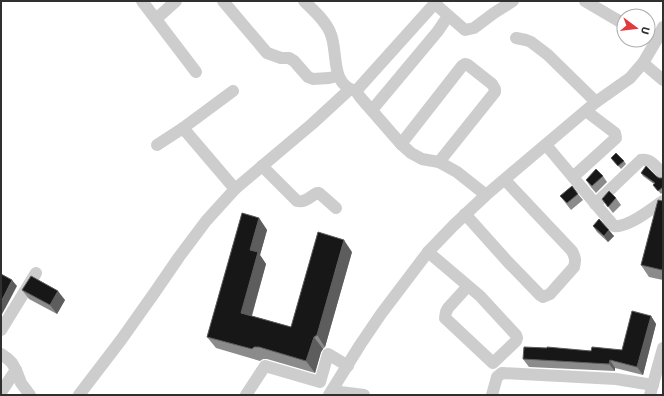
<svg xmlns="http://www.w3.org/2000/svg" width="664" height="396" viewBox="0 0 664 396" font-family="Signika,sans-serif">
  <rect width="100%" height="100%" fill="#fff"/>
  <g fill="none" stroke-linecap="round" stroke-linejoin="round">
    <g stroke="#cdcdcd" stroke-width="12">
      <polyline points="142,1 196,72"/>
      <polyline points="223,1 267,53 281,58 289,58 294,61 308,77 313,79 329,78 338,76"/>
      <path d="M 304,1 C 313,10 325,20 330,32 C 339,51 329,85 356,91 L 360,97 L 401,144 L 411,153 L 422,159 L 439,162 L 457,172 L 486,195"/>
      <polyline points="585,1 624,24"/>
      <polyline points="434,3 465,30 474,28 494,13 513,1"/>
      <polyline points="156,19 176,1"/>
      <polyline points="516,38 526,40 531,42 548,55 596,102"/>
      <polyline points="643,63 663,80"/>
      <polyline points="356,91 437,1"/>
      <polyline points="372,110 438,31 448,16"/>
      <polyline points="183,128 235,189"/>
      <polyline points="401,144 462,66 465,64 468,65 492,84 495,89 495,92 439,162"/>
      <polyline points="157,145 183,128 233,91"/>
      <path d="M 546,145 L 614,226 C 628,228 651,209 663,201"/>
      <path d="M 262,166 L 297,201 C 306,203 310,196 317,193 L 319,193 L 336,208"/>
      <polyline points="573,177 616,138 615,133 586,111"/>
      <path d="M 595,204 L 641,160 C 651,158 657,168 663,174"/>
      <path d="M 465,214 L 508,262 L 540,295 L 543,297 L 550,294 L 574,267 C 576,260 575,257 572,251 L 505,180"/>
      <polyline points="428,252 480,296 516,335 517,338 516,341 493,363 445,318 446,312 448,308 468,286"/>
      <polyline points="1,330 36,273"/>
      <polyline points="1,354 8,359 12,363 16,370 21,383 30,395"/>
      <polyline points="332,391 364,395"/>
      <polyline points="1,392 16,370"/>
      <polyline points="79,395 121,340 155,292 179,257 206,221 235,189 312,124 349,90"/>
      <polyline points="246,395 265,366 320,382 328,354 348,366"/>
      <polyline points="329,395 360,345 381,314 428,252 454,225 486,195 596,102 630,78 643,63 656,41 663,27"/>
      <polyline points="492,395 497,377 502,373 616,379 653,385"/>
      <polyline points="650,395 663,348"/>
    </g>
  </g>
  <g fill="#8b8b8b">
    <polygon points="611,158 624,161 626,164 621,169"/>
    <polygon points="641,173 663,179 663,192 661,194 653,185 654,184 643,176"/>
    <polygon points="603,176 607,182 596,193 590,186 586,180"/>
    <polygon points="578,194 583,200 571,210 560,196"/>
    <polygon points="616,198 621,205 613,213 602,199"/>
    <polygon points="663,201 663,280 649,277 641,265"/>
    <polygon points="259,218 267,230 260,255 266,264 252,316 291,327 352,252 325,347 323,349 321,352 315,373 267,359 263,359 260,361 216,348 207,337"/>
    <polygon points="593,226 614,236 608,242 597,232"/>
    <polygon points="22,290 65,300 57,314 29,299"/>
    <polygon points="651,316 656,324 643,375 615,368 615,371 529,367 523,359 547,348 591,351 622,350"/>
  </g>
  <g fill="#5d5d5d">
    <polygon points="259,218 267,230 260,255 266,264 249,325 241,313 250,250"/>
    <polygon points="609,230 614,236 608,242 604,236"/>
    <polygon points="344,240 352,252 325,347 317,335"/>
    <polygon points="12,280 17,286 7,305 1,316 1,302"/>
    <polygon points="58,291 65,300 57,314 50,305"/>
    <polygon points="651,316 656,324 643,375 637,367"/>
    <polygon points="314,337 323,349 321,352 315,373 306,361"/>
    <polygon points="610,360 615,368 615,371 609,364"/>
  </g>
  <g fill="#171717" stroke="#5d5d5d">
    <polygon points="616,153 624,161 618,166 611,158"/>
    <polygon points="646,166 656,176 659,178 662,178 663,179 663,187 658,191 653,185 655,183 641,173"/>
    <polygon points="596,169 603,176 592,186 586,180"/>
    <polygon points="572,186 578,194 567,203 560,196"/>
    <polygon points="609,191 616,198 608,207 602,199"/>
    <polygon points="658,200 663,201 663,266 662,270 641,265"/>
    <polygon points="242,213 259,218 250,250 258,252 241,313 291,327 318,232 344,240 317,335 314,337 306,361 259,347 254,347 252,349 207,337"/>
    <polygon points="599,219 609,230 604,236 593,226"/>
    <polygon points="1,274 12,280 1,302"/>
    <polygon points="31,276 58,291 50,305 22,290"/>
    <polygon points="632,311 651,316 637,367 610,360 609,364 523,359 524,347 547,348 547,347 591,351 592,347 622,350"/>
  </g>
  <rect width="664" height="396" fill="none" stroke="#303030" stroke-width="4"/>
  <g transform="translate(636 28) rotate(105)"><circle r="19" fill="#ffffff" stroke="#acacac"/>
  <path d="M0-3L7 15L0 10L-7 15Z" fill="#df3b3f"/>
  <text y="-6" font-size="11" font-weight="bold" text-anchor="middle" fill="#303030">U</text>
  </g>
</svg>
